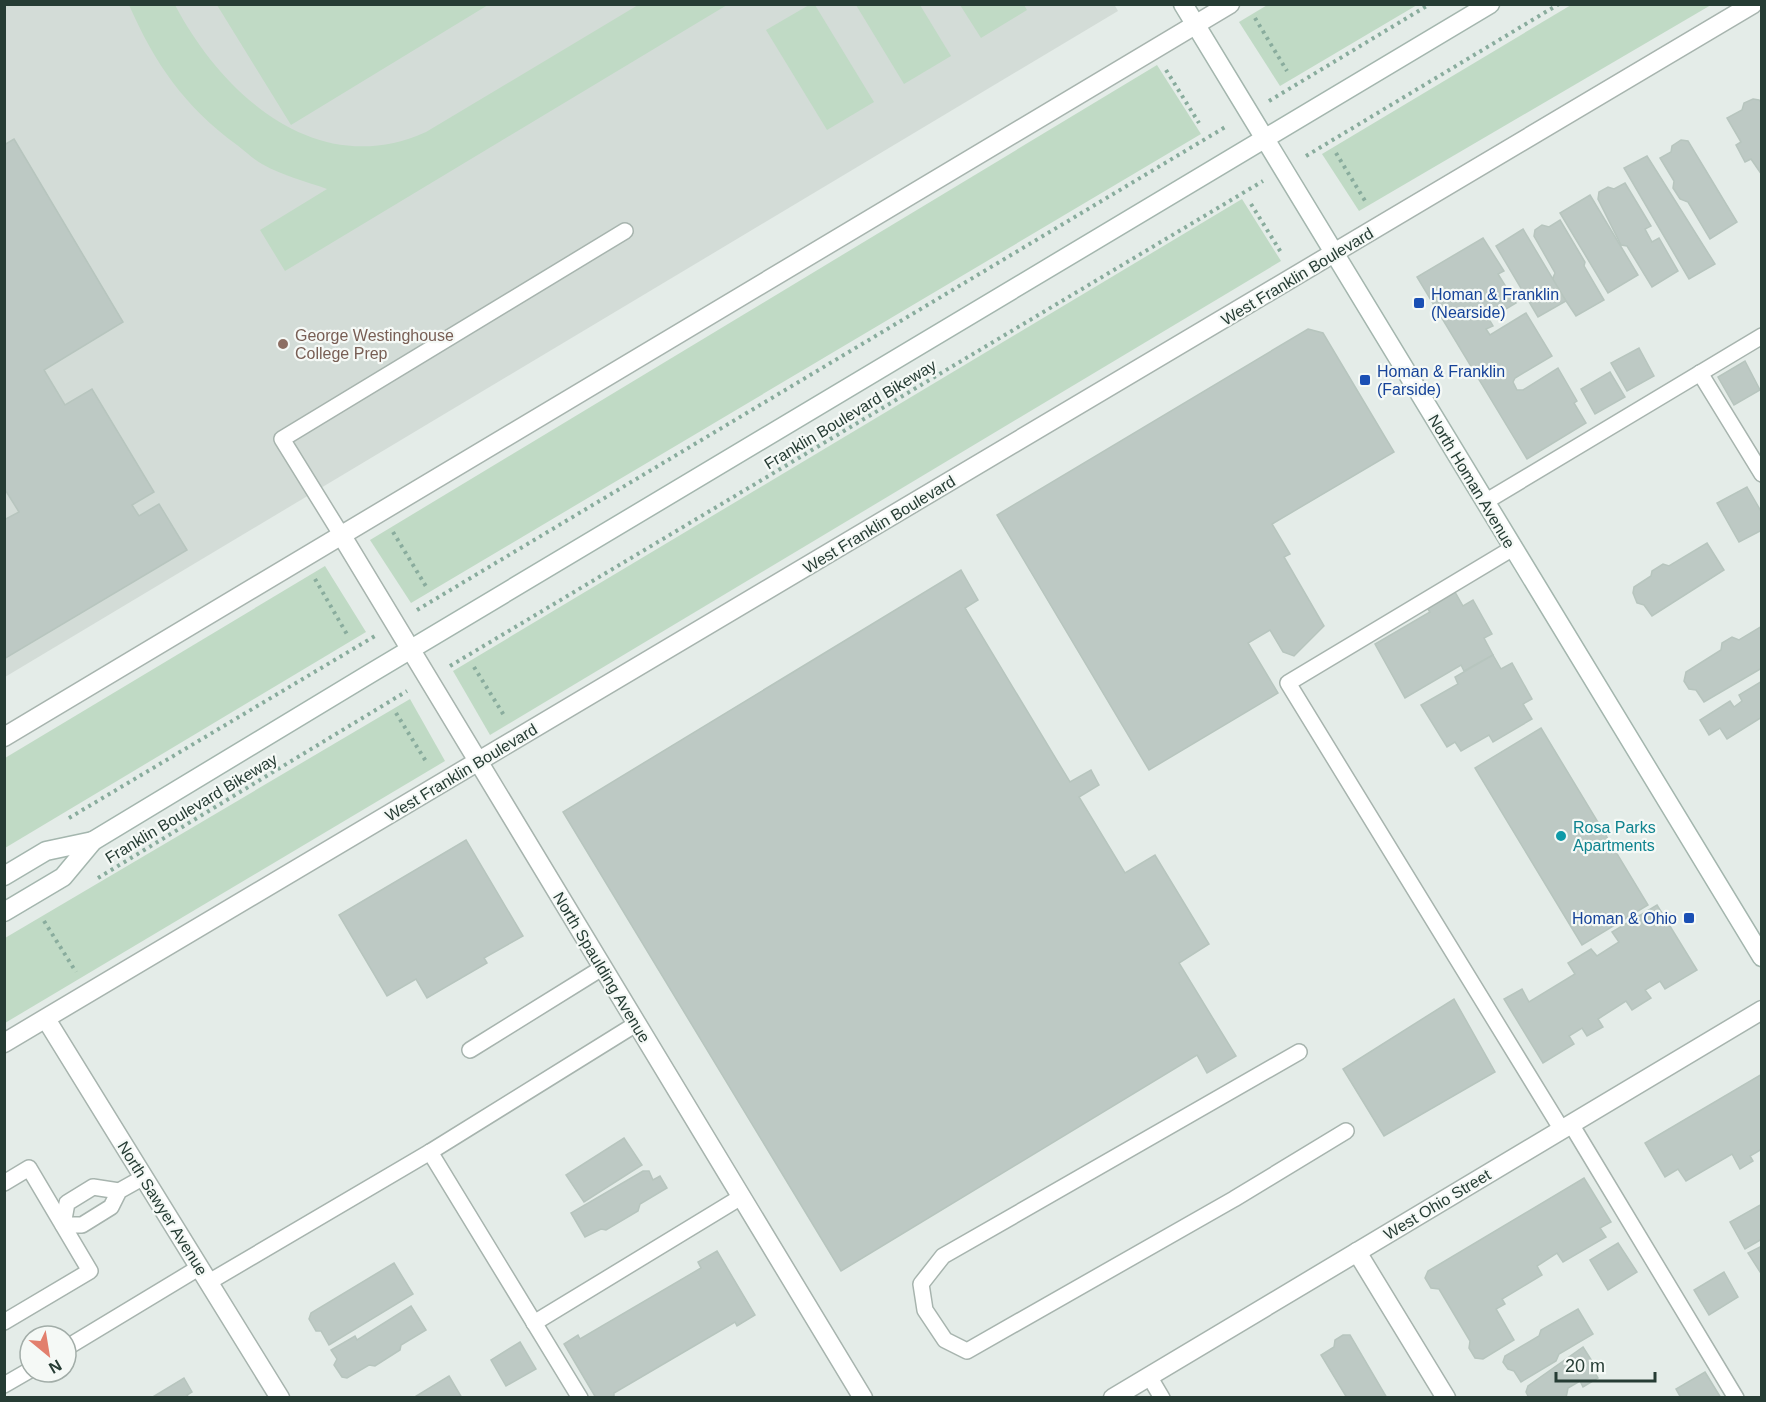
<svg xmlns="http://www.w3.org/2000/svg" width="1766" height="1402" viewBox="0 0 1766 1402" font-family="Arial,sans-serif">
  <rect width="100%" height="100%" fill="#e4ece8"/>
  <polygon fill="#d3dcd7" points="1114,4 1118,11 5,677 4,5"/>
  <g fill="#c0dac5">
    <polygon points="1269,4 1417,4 1417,5 1280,86 1239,22"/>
    <path d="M 129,5 L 175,5 C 223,96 318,181 426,132 L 638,5 L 727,5 L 285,271 L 260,230 L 327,189 C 305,181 283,176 262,164 C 253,159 245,151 237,145 C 184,106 155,64 129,5 Z"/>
    <polygon points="217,5 488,5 291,125"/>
    <polygon points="809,5 815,5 874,102 827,130 766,30"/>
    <polygon points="856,5 920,5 951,56 904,84"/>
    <polygon points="960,5 1024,5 1027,10 981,38"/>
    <polygon points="1571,5 1711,5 1359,211 1322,154"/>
    <polygon points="1157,65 1201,134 411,603 370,540"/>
    <polygon points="1242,199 1281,261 490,735 453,671"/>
    <polygon points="325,566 366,632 5,848 5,758"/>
    <polygon points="410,699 445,761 5,1023 5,938"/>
  </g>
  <g fill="#bdc9c4" stroke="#b7c5be" stroke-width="1.5">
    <polygon points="1753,99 1759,100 1762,103 1762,175 1751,159 1745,162 1736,145 1741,142 1727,118 1742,110 1744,103"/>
    <polygon points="14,139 123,322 44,370 65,405 92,389 154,492 132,505 139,516 159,504 187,550 4,659 4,520 19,512 4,488 4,145"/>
    <polygon points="1681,140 1688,141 1737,222 1710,239 1688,202 1680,199 1673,188 1674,181 1660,158 1671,152 1672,146"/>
    <polygon points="1647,156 1715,264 1689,279 1624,168"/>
    <polygon points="1625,183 1651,226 1645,229 1652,242 1659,238 1678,271 1652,287 1627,246 1621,245 1598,199 1599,192 1608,187 1614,189"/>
    <polygon points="1590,195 1638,275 1608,293 1560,213"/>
    <polygon points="1560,220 1585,262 1584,266 1604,300 1576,316 1552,280 1555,273 1534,236 1535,230 1542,225 1549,227"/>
    <polygon points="1523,229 1566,301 1538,317 1496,246"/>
    <polygon points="1483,238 1504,271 1498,274 1516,303 1489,319 1493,326 1486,329 1490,335 1526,313 1552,356 1515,378 1513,382 1517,390 1523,390 1558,368 1577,401 1574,403 1586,423 1527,459 1417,277"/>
    <polygon points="1308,329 1323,333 1394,452 1272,524 1290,554 1284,557 1324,626 1294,656 1283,652 1270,630 1248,643 1278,693 1149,770 997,515"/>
    <polygon points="1639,348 1654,376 1627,391 1611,363"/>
    <polygon points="1745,361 1760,390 1734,405 1718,377"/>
    <polygon points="1610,372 1625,397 1595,414 1581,389"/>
    <polygon points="1747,487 1762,513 1762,530 1739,542 1717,503"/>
    <polygon points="1707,543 1724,570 1652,616 1644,605 1637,603 1633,593 1634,587 1651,576 1652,571 1663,564 1669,566"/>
    <polygon points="961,570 978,600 965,608 1070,782 1091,770 1099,785 1079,797 1125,873 1155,855 1209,944 1179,963 1236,1056 1207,1073 1197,1055 841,1271 563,812"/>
    <polygon points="1455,592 1463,606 1473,600 1492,634 1484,638 1493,655 1464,671 1461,665 1405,698 1375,644 1430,612 1427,608"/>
    <polygon points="1762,626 1762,668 1704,702 1696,690 1689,689 1684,681 1686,672 1721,650 1722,643 1732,637 1739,640"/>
    <polygon points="1493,655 1501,669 1512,663 1532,699 1523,704 1532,719 1493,742 1489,735 1461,751 1455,742 1447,747 1421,705 1458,684 1455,677"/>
    <polygon points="1762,681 1762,717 1727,739 1720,728 1709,735 1700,720 1730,701 1734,707 1742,701 1739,695"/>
    <polygon points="1541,728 1648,905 1582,945 1475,768"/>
    <polygon points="466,840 523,936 484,958 487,963 427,998 416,979 387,996 339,915"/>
    <polygon points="1657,905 1697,970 1665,989 1660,981 1645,990 1651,998 1632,1010 1626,1001 1598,1019 1603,1027 1587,1036 1582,1028 1569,1036 1574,1044 1543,1063 1504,999 1522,989 1529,1002 1575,974 1568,963 1591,949 1597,956 1619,942 1612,932"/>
    <polygon points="1454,999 1495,1072 1384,1136 1343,1069"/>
    <polygon points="1762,1074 1762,1149 1750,1156 1753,1161 1740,1169 1732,1154 1686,1181 1678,1169 1665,1177 1645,1143"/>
    <polygon points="624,1138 642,1165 584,1202 566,1175"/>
    <polygon points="643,1171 649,1171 653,1180 660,1176 667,1188 640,1204 638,1211 606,1230 601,1229 585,1237 571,1213"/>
    <polygon points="1584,1178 1611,1222 1600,1228 1606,1237 1563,1262 1557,1253 1537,1266 1542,1275 1502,1299 1505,1304 1496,1309 1514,1340 1483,1359 1475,1358 1469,1348 1470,1341 1439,1289 1431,1288 1425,1278 1428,1271"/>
    <polygon points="1762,1204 1762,1239 1745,1249 1730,1222"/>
    <polygon points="1618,1243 1637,1272 1608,1290 1590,1260"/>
    <polygon points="1762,1246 1762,1275 1748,1253"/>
    <polygon points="717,1251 755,1315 737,1326 735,1322 614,1393 614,1398 596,1398 564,1344 578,1335 580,1339 701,1268 698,1262"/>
    <polygon points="394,1263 413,1294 329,1345 321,1331 316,1331 309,1319 311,1313"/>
    <polygon points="1724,1272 1738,1297 1709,1315 1694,1290"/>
    <polygon points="411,1306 426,1330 401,1345 400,1350 375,1366 369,1365 347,1378 342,1377 334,1365 337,1359 331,1350 355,1336 357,1340"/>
    <polygon points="1578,1309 1593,1334 1559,1354 1556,1361 1521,1382 1514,1371 1508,1369 1503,1362 1505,1356 1539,1336 1541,1330"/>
    <polygon points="1343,1335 1350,1335 1387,1398 1347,1398 1321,1355 1334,1347 1335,1340"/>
    <polygon points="520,1342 536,1369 506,1386 491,1360"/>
    <polygon points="1583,1347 1597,1369 1594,1371 1598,1378 1583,1387 1580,1381 1568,1388 1566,1398 1529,1398 1526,1392 1528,1386"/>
    <polygon points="1705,1372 1721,1398 1681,1398 1676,1389"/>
    <polygon points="449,1376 462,1398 413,1398"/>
    <polygon points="184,1378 192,1392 187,1395 189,1398 151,1398"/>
  </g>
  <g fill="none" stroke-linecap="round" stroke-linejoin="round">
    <defs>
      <g id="lane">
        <polyline points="1700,373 1762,474"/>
        <polyline points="1485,502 1762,336"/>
        <polyline points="342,536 282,439 625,231"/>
        <polyline points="1513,548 1288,683 1562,1130"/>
        <polyline points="470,1050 602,968"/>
        <polyline points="1299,1052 943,1256 921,1284 925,1310 945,1340 967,1351 1234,1199 1346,1131"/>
        <polyline points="1571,1124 1736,1398"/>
        <polyline points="430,1152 580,1398"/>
        <polyline points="4,1183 29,1168 90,1271 4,1322"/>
        <polyline points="119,1191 93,1187 67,1203 63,1225 82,1225 111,1207 119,1191 144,1177"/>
        <polyline points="209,1282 430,1152 636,1024"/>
        <polyline points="534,1323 741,1197"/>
        <polyline points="66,1348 200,1267"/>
        <polyline points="1149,1376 1162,1398"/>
        <polyline points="4,1385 30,1370"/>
      </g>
      <g id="street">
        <polyline points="342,536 863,1398"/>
        <polyline points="4,737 1230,4"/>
        <polyline points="46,1019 280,1398"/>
        <polyline points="4,1043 1753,4"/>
        <polyline points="1357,1252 1446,1398"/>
        <polyline points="1113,1398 1762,1010"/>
      </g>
      <g id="secondary">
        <polyline points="1183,4 1762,957"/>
        <polyline points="4,876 46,851 93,841"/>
        <polyline points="4,912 63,877 93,841 371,673 1490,4"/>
      </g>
    </defs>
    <use href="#lane" stroke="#a7b4ae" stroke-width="18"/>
    <use href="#street" stroke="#a7b4ae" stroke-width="21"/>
    <use href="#secondary" stroke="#a4b6ae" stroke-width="21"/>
    <g stroke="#89ac9d" stroke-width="4" stroke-dasharray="3 4.5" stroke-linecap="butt">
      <polyline points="1255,18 1287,71"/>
      <polyline points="1166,70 1199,123"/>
      <polyline points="1269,101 1430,4"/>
      <polyline points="1336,153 1367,204"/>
      <polyline points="1306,156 1559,4"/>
      <polyline points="1251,204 1282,254"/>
      <polyline points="393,532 427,588"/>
      <polyline points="315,579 348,636"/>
      <polyline points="417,610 1227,126"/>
      <polyline points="450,666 1263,181"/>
      <polyline points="474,667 505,717"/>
      <polyline points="396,713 427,763"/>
      <polyline points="69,818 375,636"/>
      <polyline points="98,878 407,691"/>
      <polyline points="44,921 76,972"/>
    </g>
    <use href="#lane" stroke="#fff" stroke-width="15"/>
    <use href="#street" stroke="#fff" stroke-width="18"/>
    <use href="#secondary" stroke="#fff" stroke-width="18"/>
  </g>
  <g fill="#1a4fb4" stroke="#f5f9f6" stroke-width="2">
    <rect x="1413" y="297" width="12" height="12" rx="3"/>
    <rect x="1359" y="374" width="12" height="12" rx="3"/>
    <rect x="1683" y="912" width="12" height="12" rx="3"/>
  </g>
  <circle fill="#8d6e63" stroke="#f5f9f6" stroke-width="2" cx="283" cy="344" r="6"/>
  <circle fill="#0f9aa8" stroke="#f5f9f6" stroke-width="2" cx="1561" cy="836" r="6"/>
  <g text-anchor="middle" stroke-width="4.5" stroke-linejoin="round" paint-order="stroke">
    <g font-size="16" fill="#263c34" stroke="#f5f9f6">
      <text transform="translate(1297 276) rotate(-31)" y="6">West Franklin Boulevard</text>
      <text transform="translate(850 414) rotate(-31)" y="6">Franklin Boulevard Bikeway</text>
      <text transform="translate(1472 481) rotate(59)" y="6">North Homan Avenue</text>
      <text transform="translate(879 524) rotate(-31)" y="6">West Franklin Boulevard</text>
      <text transform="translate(461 772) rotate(-31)" y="6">West Franklin Boulevard</text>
      <text transform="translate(191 808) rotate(-31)" y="6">Franklin Boulevard Bikeway</text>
      <text transform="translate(602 967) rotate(59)" y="6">North Spaulding Avenue</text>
      <text transform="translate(1437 1204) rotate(-31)" y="6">West Ohio Street</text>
      <text transform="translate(163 1208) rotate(58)" y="6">North Sawyer Avenue</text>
    </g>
    <g font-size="16" fill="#164399" stroke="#f5f9f6" text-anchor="start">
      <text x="1431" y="300">Homan &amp; Franklin<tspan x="1431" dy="18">(Nearside)</tspan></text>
      <text x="1377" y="377">Homan &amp; Franklin<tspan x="1377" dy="18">(Farside)</tspan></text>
      <text x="1677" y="924" text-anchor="end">Homan &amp; Ohio</text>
    </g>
    <g font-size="16" fill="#785e54" stroke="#f5f9f6" text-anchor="start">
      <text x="295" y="341">George Westinghouse<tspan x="295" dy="18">College Prep</tspan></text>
    </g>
    <g font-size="16" fill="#0d838f" stroke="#f5f9f6" text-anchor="start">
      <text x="1573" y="833">Rosa Parks<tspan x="1573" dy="18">Apartments</tspan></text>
    </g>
  </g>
  <rect width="1766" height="1402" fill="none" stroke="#263c34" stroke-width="12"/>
  <g transform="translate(48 1354) rotate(150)"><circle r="28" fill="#f5f9f6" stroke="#a2ada8" stroke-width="1.5"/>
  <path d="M0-4.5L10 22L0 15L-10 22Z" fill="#e27f6d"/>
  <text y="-9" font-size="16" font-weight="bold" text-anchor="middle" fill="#263c34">N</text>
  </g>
  <path d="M1556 1372v9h99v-9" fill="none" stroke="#263c34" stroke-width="3"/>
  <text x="1565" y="1372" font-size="18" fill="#263c34" stroke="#f5f9f6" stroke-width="4.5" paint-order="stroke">20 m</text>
</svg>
